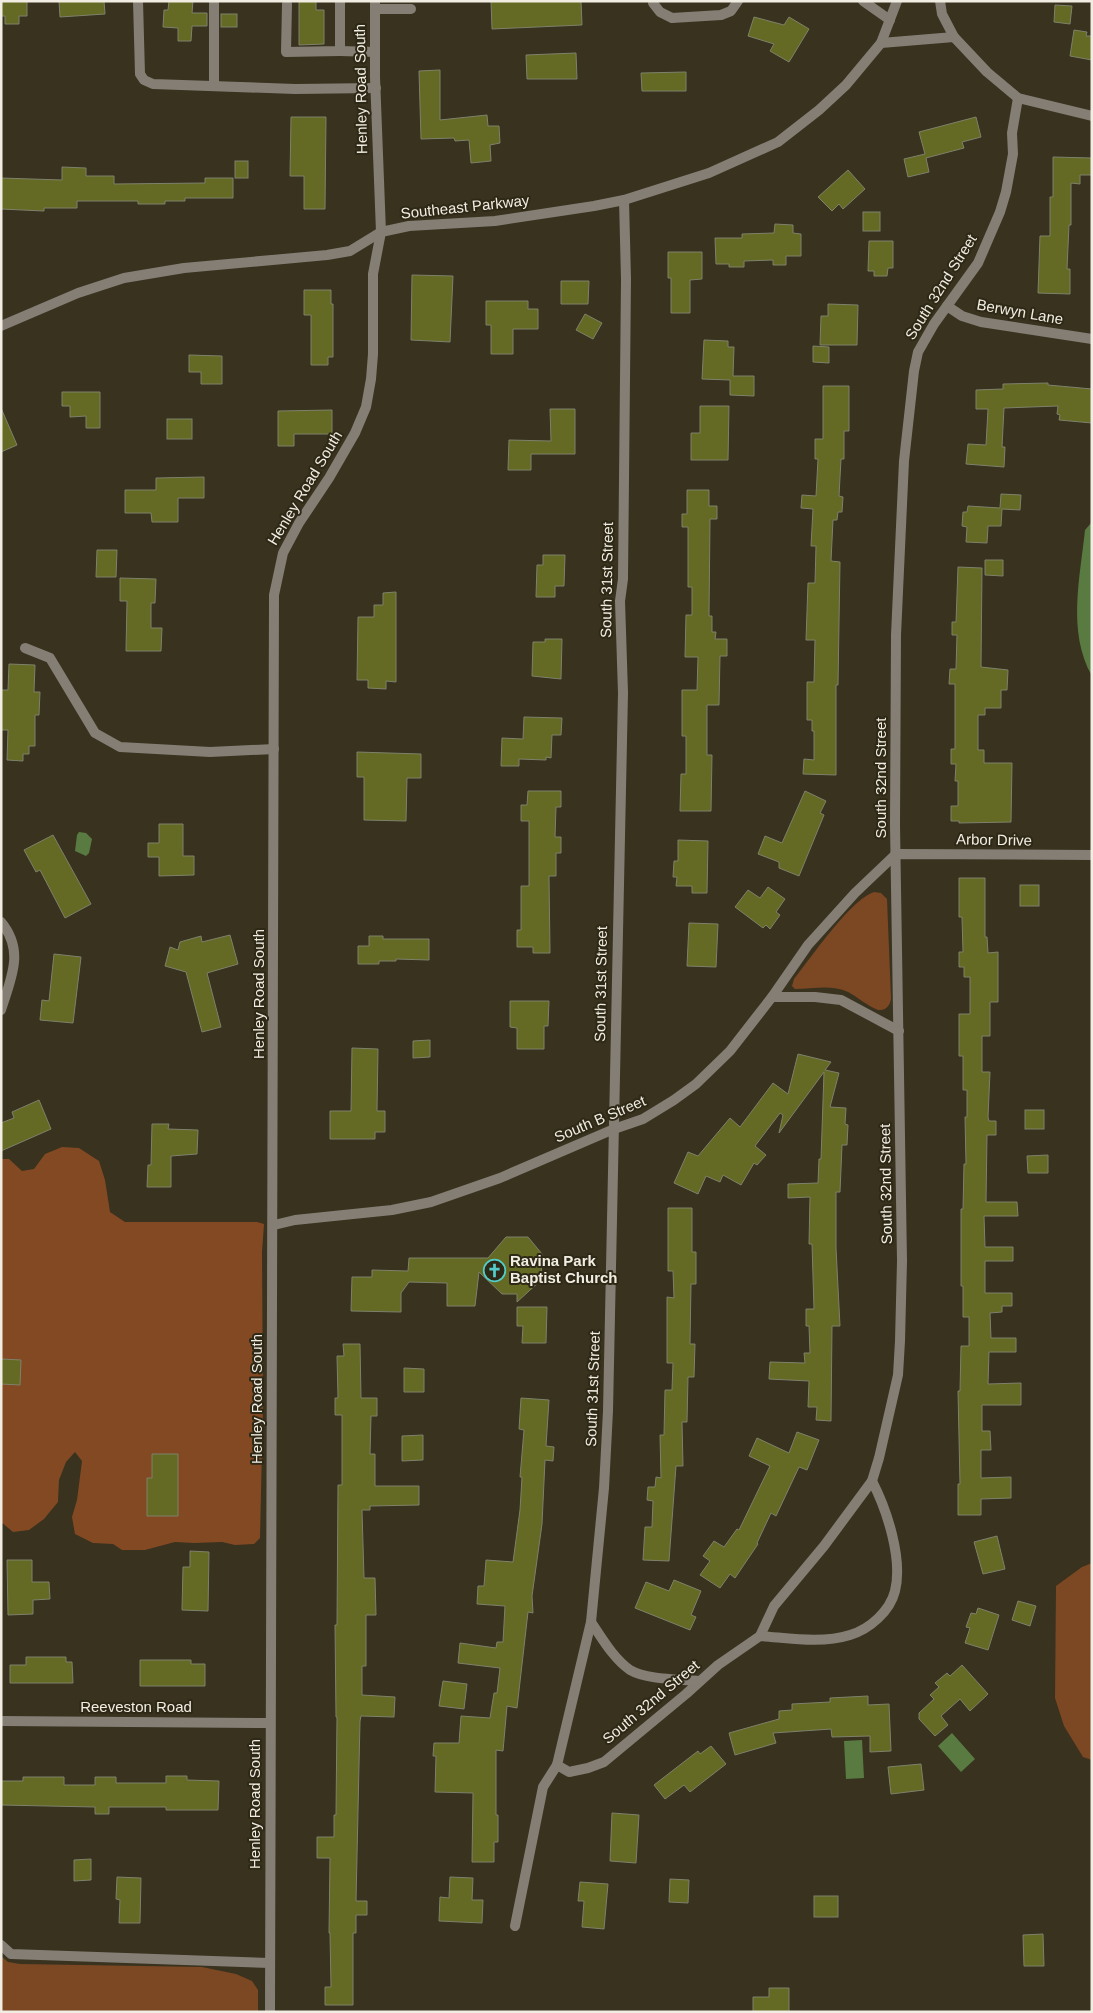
<svg xmlns="http://www.w3.org/2000/svg" width="1093" height="2013" viewBox="0 0 1093 2013" font-family="Arial,sans-serif">
  <rect width="100%" height="100%" fill="#38321f"/>
  <g fill="#7c4723">
    <path d="M 874,892 L 881,893 L 887,899 L 891,998 C 891,1004 886,1011 879,1010 C 872,1009 856,996 848,992 C 831,984 813,989 795,989 L 792,986 L 794,979 C 811,958 850,900 874,892 Z"/>
    <polygon points="1092,1563 1092,1760 1083,1757 1064,1726 1055,1698 1056,1586 1082,1567"/>
    <polygon points="1,1956 8,1962 20,1964 202,1967 236,1974 252,1981 258,1990 258,2012 1,2012"/>
  </g>
  <polygon fill="#824923" points="62,1147 79,1148 99,1161 105,1180 110,1212 125,1222 257,1222 264,1224 262,1252 263,1404 260,1538 254,1544 235,1545 222,1542 194,1543 175,1542 145,1550 122,1550 113,1544 93,1543 75,1534 72,1517 77,1500 82,1461 75,1452 66,1462 59,1480 58,1502 44,1519 29,1530 13,1532 1,1522 1,1159 9,1159 22,1171 34,1169 45,1154"/>
  <g fill="#597b42">
    <path d="M 1092,522 L 1092,676 C 1067,632 1080,578 1085,530 Z"/>
    <polygon points="79,832 86,833 92,839 89,853 86,856 75,851 77,835"/>
    <polygon points="952,1733 975,1759 961,1772 938,1746"/>
    <polygon points="862,1740 864,1778 846,1779 844,1741"/>
  </g>
  <g fill="#646a23" stroke="#7e816b">
    <polygon points="1,1 27,1 27,16 19,16 19,24 5,24 5,16 1,16"/>
    <polygon points="59,1 104,1 105,14 60,17"/>
    <polygon points="169,1 193,1 192,13 207,13 207,26 192,26 191,41 178,41 178,28 163,27 164,10 168,10"/>
    <polygon points="299,1 316,1 316,10 324,10 324,44 299,45"/>
    <polygon points="491,1 581,1 582,25 492,29"/>
    <polygon points="1055,5 1072,6 1070,24 1054,22"/>
    <rect x="221" y="14" width="16" height="13"/>
    <polygon points="754,17 784,25 789,17 809,29 789,62 770,51 774,44 748,36"/>
    <polygon points="1074,30 1087,32 1086,36 1092,36 1092,60 1070,56"/>
    <polygon points="576,53 577,79 527,79 526,55"/>
    <polygon points="440,70 440,120 487,115 488,126 499,126 500,143 490,145 491,161 471,163 469,140 455,141 454,138 421,139 419,71"/>
    <polygon points="686,72 686,91 642,91 641,73"/>
    <polygon points="291,117 326,117 325,209 304,209 304,176 290,176"/>
    <polygon points="976,117 981,137 962,142 964,148 926,158 929,172 908,177 904,159 925,154 919,132"/>
    <polygon points="1053,157 1092,158 1092,175 1080,175 1080,184 1071,183 1071,225 1069,225 1067,269 1070,269 1070,294 1038,293 1040,236 1050,236 1050,197 1053,197"/>
    <rect x="235" y="161" width="13" height="17"/>
    <polygon points="62,167 86,168 86,176 114,176 114,184 205,183 205,178 233,178 233,198 185,198 185,201 165,201 165,204 138,204 138,201 77,201 77,208 44,208 44,211 1,209 1,178 62,180"/>
    <polygon points="848,170 865,189 843,209 839,204 832,211 818,197"/>
    <rect x="863" y="212" width="17" height="19"/>
    <polygon points="775,224 793,225 793,233 801,234 801,256 786,256 786,265 773,265 773,260 744,261 744,267 729,267 729,264 716,264 715,238 742,238 742,234 774,233"/>
    <polygon points="869,241 893,241 893,268 888,268 887,276 874,276 874,271 868,271"/>
    <polygon points="668,252 702,252 702,279 690,280 690,313 671,313 671,278 668,278"/>
    <polygon points="412,275 453,276 450,342 411,340"/>
    <polygon points="561,281 589,281 588,304 561,304"/>
    <polygon points="304,290 331,290 331,304 333,304 333,357 328,357 328,365 311,365 311,315 304,315"/>
    <polygon points="486,301 528,301 528,309 538,309 538,329 513,329 513,354 491,354 491,325 486,325"/>
    <polygon points="828,304 858,305 857,345 820,345 821,316 828,316"/>
    <polygon points="585,314 602,323 593,339 576,330"/>
    <polygon points="704,340 728,341 728,347 734,347 733,376 754,376 754,396 730,395 730,380 702,379"/>
    <polygon points="813,346 829,347 829,363 813,362"/>
    <polygon points="189,355 222,356 222,384 201,384 201,372 189,372"/>
    <polygon points="1048,383 1048,385 1092,389 1092,423 1059,420 1060,415 1057,414 1058,406 1004,408 1002,447 1005,447 1004,467 966,464 968,444 986,445 988,409 976,409 976,390 1003,389 1003,384"/>
    <polygon points="823,386 849,386 849,431 844,431 844,459 841,459 839,496 843,497 842,512 838,512 837,520 833,520 831,561 840,562 838,685 836,685 836,775 803,774 804,759 814,760 814,731 812,731 812,720 807,720 807,682 814,682 815,640 806,640 808,583 815,583 816,546 811,546 813,509 801,508 802,495 816,496 818,459 815,459 815,439 823,439"/>
    <polygon points="62,392 100,392 100,428 86,428 86,416 70,417 70,406 62,406"/>
    <polygon points="700,406 729,406 728,460 691,460 691,433 700,433"/>
    <polygon points="1,408 17,445 1,452"/>
    <polygon points="550,409 575,409 575,454 531,454 531,470 508,470 509,440 551,441"/>
    <polygon points="332,410 332,434 294,434 294,446 278,446 278,411"/>
    <rect x="167" y="419" width="25" height="20"/>
    <polygon points="204,477 204,498 178,498 178,522 152,522 151,513 125,513 125,490 156,490 156,478"/>
    <polygon points="687,490 709,490 709,506 717,506 717,519 710,519 709,616 712,616 712,632 716,632 715,639 727,639 727,656 720,656 719,705 707,705 707,755 712,755 711,811 680,811 681,774 686,774 686,736 682,736 682,690 697,690 698,657 685,657 686,615 692,615 692,587 688,587 688,527 682,527 682,514 687,514"/>
    <polygon points="1001,494 1021,495 1020,510 1002,509 1001,526 988,526 987,543 966,542 967,527 962,526 963,512 967,512 968,506 1000,508"/>
    <polygon points="97,550 117,550 116,577 96,577"/>
    <polygon points="543,555 565,555 564,586 555,586 555,597 536,597 537,565 543,565"/>
    <polygon points="985,560 1003,560 1003,576 985,575"/>
    <polygon points="958,567 982,568 981,667 1008,670 1007,690 1001,690 1001,708 985,708 985,715 978,715 978,750 984,750 984,763 1012,763 1011,822 959,823 959,821 951,821 951,806 958,806 958,781 955,781 956,764 951,764 951,749 955,749 955,684 949,684 950,669 956,669 957,635 952,635 952,622 956,622"/>
    <polygon points="120,578 156,579 155,603 151,603 151,628 162,628 161,651 126,651 127,601 120,601"/>
    <polygon points="396,592 396,682 386,681 386,689 368,688 368,680 357,680 358,617 374,617 374,605 383,605 383,593"/>
    <polygon points="545,639 562,639 561,679 532,676 533,642 545,642"/>
    <polygon points="9,664 35,665 34,692 40,692 39,715 35,715 35,746 29,746 29,754 23,754 23,761 7,760 8,730 1,730 1,690 8,690"/>
    <polygon points="524,717 562,718 561,735 552,735 551,758 546,757 546,760 519,759 519,766 501,766 502,738 523,739"/>
    <polygon points="357,752 421,754 421,778 407,778 406,821 364,820 364,777 357,777"/>
    <polygon points="528,791 561,791 561,807 556,807 555,837 561,837 561,853 556,853 556,876 549,876 550,953 533,953 533,947 517,947 517,930 521,930 521,886 529,886 529,821 521,821 521,805 527,805"/>
    <polygon points="805,791 826,801 820,813 824,815 799,876 779,868 779,862 758,854 765,836 782,843"/>
    <polygon points="159,824 183,824 183,856 194,856 194,875 159,876 159,857 148,857 148,843 159,843"/>
    <polygon points="53,835 91,904 65,918 40,870 36,872 24,850"/>
    <polygon points="678,840 708,841 707,893 692,893 692,886 676,886 677,877 673,877 674,861 678,861"/>
    <polygon points="959,878 985,878 985,937 987,937 988,953 998,952 998,1002 990,1002 990,1036 982,1036 982,1072 990,1072 988,1117 989,1121 996,1121 996,1135 987,1135 986,1202 1017,1202 1018,1216 984,1216 985,1247 1013,1247 1013,1261 985,1261 985,1293 1012,1293 1012,1306 1002,1306 1002,1312 990,1313 991,1338 1016,1338 1016,1352 989,1352 988,1384 1021,1383 1021,1405 982,1405 982,1431 990,1431 991,1450 981,1450 981,1478 1011,1477 1011,1498 981,1499 981,1515 958,1515 958,1484 960,1484 958,1391 960,1391 961,1346 969,1346 969,1317 963,1317 963,1286 961,1286 961,1209 963,1209 964,1164 966,1164 965,1117 967,1117 967,1090 963,1090 963,1056 959,1056 959,1014 970,1014 970,977 964,977 964,967 959,967 959,952 963,952 962,917 959,917"/>
    <rect x="1020" y="885" width="19" height="21"/>
    <polygon points="768,887 785,899 776,912 780,915 770,929 766,925 763,928 735,907 748,890 760,898"/>
    <polygon points="689,923 718,924 716,967 687,966"/>
    <polygon points="230,935 238,964 207,973 221,1027 202,1032 186,972 165,966 170,947 178,950 180,942 201,936 202,942"/>
    <polygon points="369,936 383,936 383,939 429,939 429,960 396,959 396,961 379,961 379,964 358,964 358,946 369,946"/>
    <polygon points="54,954 81,957 73,1023 40,1020 42,1000 49,1001"/>
    <polygon points="510,1001 549,1001 548,1026 544,1026 544,1049 517,1049 517,1028 510,1027"/>
    <polygon points="430,1040 430,1057 413,1058 413,1041"/>
    <polygon points="352,1048 378,1049 377,1111 385,1111 385,1132 375,1132 375,1139 330,1139 330,1111 351,1111"/>
    <polygon points="798,1054 831,1062 825,1070 839,1073 830,1107 846,1108 845,1124 848,1125 847,1145 842,1145 840,1192 836,1192 836,1248 840,1326 832,1326 831,1421 816,1420 817,1407 808,1407 809,1381 769,1379 770,1362 805,1363 804,1353 810,1353 809,1326 806,1326 806,1309 814,1309 812,1244 809,1244 810,1197 788,1198 788,1184 818,1183 819,1159 821,1159 824,1072 779,1133 783,1115 780,1113 755,1146 766,1155 757,1165 754,1163 741,1185 723,1175 720,1182 706,1176 698,1194 674,1183 688,1152 698,1156 730,1118 740,1127 773,1083 788,1094"/>
    <polygon points="39,1100 51,1129 1,1151 1,1123 14,1118 12,1112"/>
    <rect x="1025" y="1110" width="19" height="19"/>
    <polygon points="152,1124 169,1124 168,1129 198,1130 197,1154 171,1156 171,1187 147,1187 148,1165 151,1165"/>
    <polygon points="1048,1155 1048,1173 1028,1173 1027,1156"/>
    <polygon points="668,1208 692,1208 692,1252 696,1252 696,1284 691,1284 690,1344 695,1344 694,1377 688,1377 687,1422 682,1422 683,1466 676,1466 669,1561 643,1560 645,1527 652,1527 653,1501 647,1500 648,1487 655,1487 656,1477 661,1478 660,1435 664,1435 665,1390 672,1390 673,1363 667,1363 667,1297 674,1298 673,1271 668,1271"/>
    <polygon points="506,1237 528,1237 542,1254 541,1280 517,1302 517,1294 502,1294 479,1272 475,1306 447,1306 447,1283 409,1282 401,1293 401,1312 351,1311 352,1277 372,1277 372,1270 408,1271 409,1258 488,1258"/>
    <polygon points="517,1307 547,1307 546,1343 522,1343 523,1326 517,1326"/>
    <polygon points="343,1344 360,1344 361,1398 377,1398 377,1416 371,1416 370,1454 375,1454 375,1486 419,1486 419,1505 370,1506 370,1510 362,1510 364,1578 375,1578 376,1615 366,1615 366,1666 362,1666 362,1695 395,1697 394,1717 361,1716 360,1721 356,1901 367,1901 367,1915 356,1915 356,1933 353,1933 353,2005 325,2005 325,1987 331,1987 330,1933 329,1933 330,1858 317,1858 317,1837 334,1837 334,1815 336,1815 337,1717 336,1717 335,1625 337,1625 338,1485 342,1485 342,1415 335,1415 335,1398 338,1398 337,1356 344,1356"/>
    <polygon points="1,1359 21,1360 20,1385 1,1384"/>
    <polygon points="404,1368 424,1369 424,1392 404,1392"/>
    <polygon points="521,1398 549,1400 546,1446 554,1447 553,1461 545,1460 542,1524 532,1596 533,1613 528,1612 517,1708 507,1706 503,1751 496,1750 496,1815 498,1815 498,1842 494,1842 494,1862 472,1862 473,1793 435,1792 436,1756 433,1756 434,1743 459,1743 461,1716 490,1718 494,1693 497,1693 500,1668 458,1663 460,1643 496,1648 497,1642 503,1642 505,1606 477,1604 478,1586 484,1586 486,1560 513,1562 520,1510 522,1477 520,1477 524,1430 519,1429"/>
    <polygon points="797,1432 819,1440 807,1470 799,1467 776,1516 771,1513 757,1543 758,1544 735,1578 730,1574 720,1588 700,1575 710,1561 703,1556 714,1541 724,1547 737,1529 739,1530 770,1466 749,1456 757,1438 789,1453"/>
    <polygon points="423,1435 423,1460 402,1461 402,1436"/>
    <polygon points="152,1454 178,1454 178,1516 147,1516 147,1478 152,1478"/>
    <polygon points="997,1536 1005,1569 983,1574 974,1542"/>
    <polygon points="190,1551 209,1552 208,1611 182,1610 183,1567 190,1567"/>
    <polygon points="7,1560 32,1560 32,1582 49,1582 50,1599 33,1600 33,1614 8,1615"/>
    <polygon points="674,1580 701,1591 691,1615 696,1617 690,1630 635,1608 646,1582 669,1591"/>
    <polygon points="1018,1601 1036,1606 1030,1626 1012,1620"/>
    <polygon points="978,1608 999,1615 988,1650 965,1643 970,1628 966,1627 971,1613 976,1614"/>
    <polygon points="26,1657 66,1657 66,1662 72,1662 73,1683 10,1683 10,1665 26,1665"/>
    <polygon points="140,1660 191,1660 191,1664 205,1664 205,1686 140,1686"/>
    <polygon points="962,1665 988,1694 970,1711 960,1699 941,1716 948,1725 935,1736 919,1719 919,1713 934,1699 930,1695 939,1687 935,1683 947,1673 950,1676"/>
    <polygon points="443,1681 467,1684 464,1709 439,1706"/>
    <polygon points="868,1696 868,1705 889,1704 891,1751 870,1752 870,1736 832,1737 831,1729 773,1733 776,1743 735,1755 729,1733 779,1719 779,1711 792,1710 792,1704 830,1702 830,1698"/>
    <polygon points="711,1746 726,1764 690,1792 684,1785 665,1799 654,1785 698,1751 700,1754"/>
    <polygon points="921,1764 924,1790 891,1794 888,1767"/>
    <polygon points="166,1776 187,1776 187,1780 219,1781 218,1810 166,1810 166,1807 109,1807 109,1814 95,1814 95,1807 1,1805 1,1781 23,1781 23,1777 64,1777 64,1785 95,1785 95,1777 116,1777 116,1783 166,1783"/>
    <polygon points="612,1813 639,1815 636,1863 610,1861"/>
    <polygon points="91,1859 91,1880 74,1881 74,1860"/>
    <polygon points="117,1877 141,1878 140,1923 119,1923 120,1900 116,1899"/>
    <polygon points="450,1877 473,1878 472,1900 483,1900 482,1923 439,1921 440,1897 449,1898"/>
    <polygon points="670,1879 689,1880 688,1903 669,1902"/>
    <polygon points="580,1882 608,1884 604,1929 582,1927 584,1901 578,1901"/>
    <rect x="814" y="1896" width="24" height="21"/>
    <polygon points="1043,1934 1044,1966 1024,1966 1023,1935"/>
    <polygon points="769,1988 789,1988 789,2012 753,2012 753,1997 769,1997"/>
  </g>
  <g fill="none" stroke-linecap="round" stroke-linejoin="round">
    <g stroke="#847e75" stroke-width="10">
      <polyline points="138,1 140,74 144,80 153,84 295,89 376,88"/>
      <polyline points="863,1 890,20"/>
      <polyline points="653,3 660,12 672,18 721,15 731,11 738,1"/>
      <polyline points="287,4 286,52 340,51 340,1"/>
      <polyline points="375,9 411,9"/>
      <polyline points="881,43 954,37"/>
      <polyline points="340,51 375,52"/>
      <polyline points="214,86 214,1"/>
      <polyline points="25,648 50,658 95,733 120,747 210,752 274,749"/>
      <polyline points="515,1926 543,1787 557,1765"/>
      <polyline points="1,1945 11,1954 270,1963"/>
    </g>
    <g stroke="#847e75" stroke-width="10">
      <polyline points="940,1 942,14 954,37 987,72 1018,98 1092,116"/>
      <polyline points="624,200 626,279 623,579 620,601 623,693 608,1411 604,1488 591,1622 557,1765 569,1772 588,1768 604,1762 686,1694 718,1665 760,1636 774,1606 824,1546 872,1481 879,1458 898,1375 900,1341 902,1261 895,825 896,635 904,461 914,371 918,352 934,324 978,263 1000,212 1006,192 1013,154 1012,133 1018,98"/>
      <polyline points="947,306 962,316 981,322 1092,339"/>
      <polyline points="1,326 78,293 124,278 184,268 327,255 350,251 381,232 409,226 495,221 594,206 624,200 709,173 778,142 819,110 846,85 881,43 897,1"/>
      <path d="M 1,922 C 25,951 11,978 1,1010"/>
      <polyline points="772,997 815,997 841,1000 899,1031"/>
      <polyline points="274,1225 295,1220 392,1210 431,1202 500,1178 614,1129 643,1119 674,1100 696,1084 730,1051 772,997 808,945 855,893 896,854 1092,855"/>
      <path d="M 591,1622 C 602,1638 613,1658 630,1670 C 647,1680 679,1679 699,1681"/>
      <path d="M 760,1636 C 789,1638 821,1644 850,1635 C 870,1629 890,1611 895,1591 C 903,1559 887,1510 872,1481"/>
      <polyline points="1,1721 270,1723"/>
    </g>
    <path stroke="#847e75" stroke-width="10" d="M 270,2012 C 270,1540 274,1067 274,595 L 283,553 L 299,523 L 329,478 L 355,433 L 366,407 L 371,379 L 373,354 L 373,274 L 381,232 L 375,77 L 375,1"/>
  </g>
  <defs>
    <symbol id="church-ring" viewBox="-11 -11 22 22"><circle r="9.5" fill="#2e2816" stroke="#52cdcc" stroke-width="1.5"/><path d="M-1.2-6h2.4v3.5h3.3v2.4h-3.3V6h-2.4V-.1h-3.3v-2.4h3.3Z" fill="#52cdcc"/></symbol>
  </defs>
  <g fill-rule="evenodd">
    <use href="#church-ring" x="482" y="1258" width="25" height="25"/>
  </g>
  <g text-anchor="middle" stroke-width="4" stroke-linejoin="round" paint-order="stroke">
    <g font-size="15" fill="#f1ede2" stroke="#2e2816">
      <text transform="translate(361 89) rotate(-91)" y="5">Henley Road South</text>
      <text transform="translate(465 207) rotate(-6)" y="5">Southeast Parkway</text>
      <text transform="translate(941 287) rotate(-58)" y="5">South 32nd Street</text>
      <text transform="translate(1020 312) rotate(10)" y="5">Berwyn Lane</text>
      <text transform="translate(305 488) rotate(-59)" y="5">Henley Road South</text>
      <text transform="translate(607 580) rotate(-89)" y="5">South 31st Street</text>
      <text transform="translate(881 778) rotate(-90)" y="5">South 32nd Street</text>
      <text transform="translate(994 840) rotate(1)" y="5">Arbor Drive</text>
      <text transform="translate(601 984) rotate(-89)" y="5">South 31st Street</text>
      <text transform="translate(259 994) rotate(-90)" y="5">Henley Road South</text>
      <text transform="translate(600 1119) rotate(-23)" y="5">South B Street</text>
      <text transform="translate(886 1184) rotate(-91)" y="5">South 32nd Street</text>
      <text transform="translate(593 1389) rotate(-88)" y="5">South 31st Street</text>
      <text transform="translate(257 1399) rotate(-90)" y="5">Henley Road South</text>
      <text transform="translate(651 1702) rotate(-40)" y="5">South 32nd Street</text>
      <text x="136" y="1712">Reeveston Road</text>
      <text transform="translate(255 1804) rotate(-90)" y="5">Henley Road South</text>
    </g>
    <g font-size="15" font-weight="bold" fill="#f1ede2" stroke="#2e2816" text-anchor="start">
      <text x="510" y="1266">Ravina Park<tspan x="510" dy="17">Baptist Church</tspan></text>
    </g>
  </g>
  <rect width="1093" height="2013" fill="none" stroke="#f1ede2" stroke-width="5"/>
</svg>
